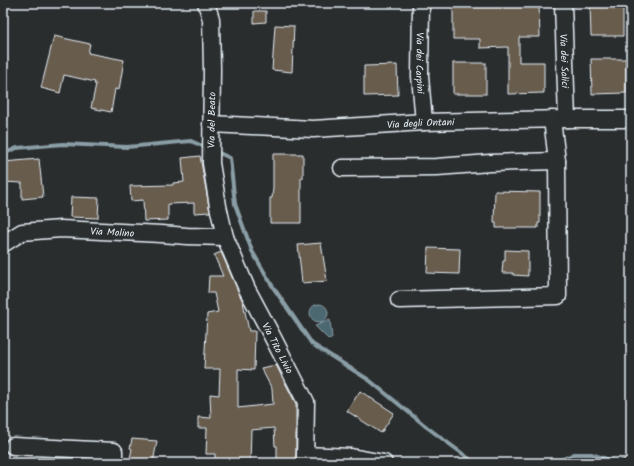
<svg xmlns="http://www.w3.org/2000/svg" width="634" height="466" viewBox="0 0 634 466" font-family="Kalam,sans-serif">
  <rect width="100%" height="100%" fill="#2a2d2e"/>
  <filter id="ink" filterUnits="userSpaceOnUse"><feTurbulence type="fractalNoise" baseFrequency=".025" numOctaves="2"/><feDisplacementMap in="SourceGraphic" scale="8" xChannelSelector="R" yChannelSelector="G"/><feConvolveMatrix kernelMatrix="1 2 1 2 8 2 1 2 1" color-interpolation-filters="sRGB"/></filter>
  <g filter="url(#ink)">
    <g fill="#4b6770" stroke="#8a9ea6">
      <circle cx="319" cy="313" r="9"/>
      <polygon points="330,320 332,338 328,339 315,326"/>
    </g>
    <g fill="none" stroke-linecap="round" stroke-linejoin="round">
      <g stroke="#8a9ea6" stroke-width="4">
        <polyline points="215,151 230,158 235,204 252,251 273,287 312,344 369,380 428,428 475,463"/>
        <polyline points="3,154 17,148 63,144 127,147 191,141 207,148"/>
        <polyline points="555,463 574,454 591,454 618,463"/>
        <polyline points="619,463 631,457"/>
      </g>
    </g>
    <g fill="#675b4e" stroke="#e8f1f8">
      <polygon points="590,4 623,4 623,36 591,36"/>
      <polygon points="539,5 540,37 519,37 519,62 544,62 544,93 508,94 508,47 480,48 480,39 453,39 453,6"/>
      <polygon points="254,11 266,11 266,22 254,23"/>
      <polygon points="275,25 294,26 292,72 272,70"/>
      <polygon points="54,36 90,44 88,53 124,60 119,90 115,89 111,112 91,108 96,84 94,84 95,82 64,75 60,93 41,88"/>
      <polygon points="591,59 626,59 626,93 592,94"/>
      <rect x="453" y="63" width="33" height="31"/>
      <polygon points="397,65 398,95 364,96 364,66"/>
      <polygon points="273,154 303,154 303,178 301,178 301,223 270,223 270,198 272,198 273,188"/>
      <polygon points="200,156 210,212 194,213 194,203 168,204 168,220 144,221 143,200 131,201 130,186 173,185 173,183 184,182 182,158"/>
      <polygon points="39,159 43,197 22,199 22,183 3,182 3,162"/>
      <polygon points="495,191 540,192 540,223 538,223 538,228 496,228 496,223 494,223"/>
      <polygon points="71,197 99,198 98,218 70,217"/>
      <polygon points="321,243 327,281 302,283 298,245"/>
      <polygon points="428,248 460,249 459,274 427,273"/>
      <polygon points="505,250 528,251 528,276 513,275 513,273 502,273 503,261 505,261"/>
      <polygon points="221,252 243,302 249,331 255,331 254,370 238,369 238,408 273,404 272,389 261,368 276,365 296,404 296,463 277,463 277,446 275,446 274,428 251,430 250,463 215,463 215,454 206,454 207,428 198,428 198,417 211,418 210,394 219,395 220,369 204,369 207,314 218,312 214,293 208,293 209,276 223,276 214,255"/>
      <polygon points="360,391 394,413 381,433 347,411"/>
      <polygon points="132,439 157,441 153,463 129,463 132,449 130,448"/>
    </g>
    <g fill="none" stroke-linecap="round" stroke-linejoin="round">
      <defs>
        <g id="minor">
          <path id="s1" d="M 206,3 L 211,19 L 212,69 L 211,163 L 218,206 L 225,237 L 247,289 L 271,334 L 306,402 L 305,463"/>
          <path id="s2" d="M 421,3 L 420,76 L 424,122"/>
          <path id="s3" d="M 563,3 L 567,119"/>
          <path id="s4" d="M 211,124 L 313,129 L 424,122 L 567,119 L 631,119"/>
          <polyline points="342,168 437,167 490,163 557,161"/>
          <path id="s5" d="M 3,244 L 22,232 L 61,229 L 161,234 L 187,236 L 225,237"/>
          <polyline points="399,300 558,296 557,161 552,119"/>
          <polyline points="13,446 114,451 114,463"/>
          <polyline points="305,455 351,457 384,463"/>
        </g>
      </defs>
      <use href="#minor" stroke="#e8f1f8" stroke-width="19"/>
      <use href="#minor" stroke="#2a2d2e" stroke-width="16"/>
    </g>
  </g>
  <g text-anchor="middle" stroke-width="3.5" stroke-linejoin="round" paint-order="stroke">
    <g font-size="10" fill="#e8f1f8" stroke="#2a2d2e">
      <text dy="4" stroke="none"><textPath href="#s3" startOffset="58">Via dei Salici</textPath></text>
      <text dy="4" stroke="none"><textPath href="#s2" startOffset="60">Via dei Carpini</textPath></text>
      <text transform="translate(211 120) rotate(-89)" y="4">Via del Beato</text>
      <text dy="4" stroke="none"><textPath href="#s4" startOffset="210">Via degli Ontani</textPath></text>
      <text dy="4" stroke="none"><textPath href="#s5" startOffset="113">Via Molino</textPath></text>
      <text dy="4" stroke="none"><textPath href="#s1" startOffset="359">Via Tito Livio</textPath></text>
    </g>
  </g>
  <rect width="634" height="466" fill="none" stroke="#2a2d2e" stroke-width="16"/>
  <rect x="8" y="8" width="618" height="450" fill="none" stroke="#e8f1f8" stroke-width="1.5" filter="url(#ink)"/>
</svg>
